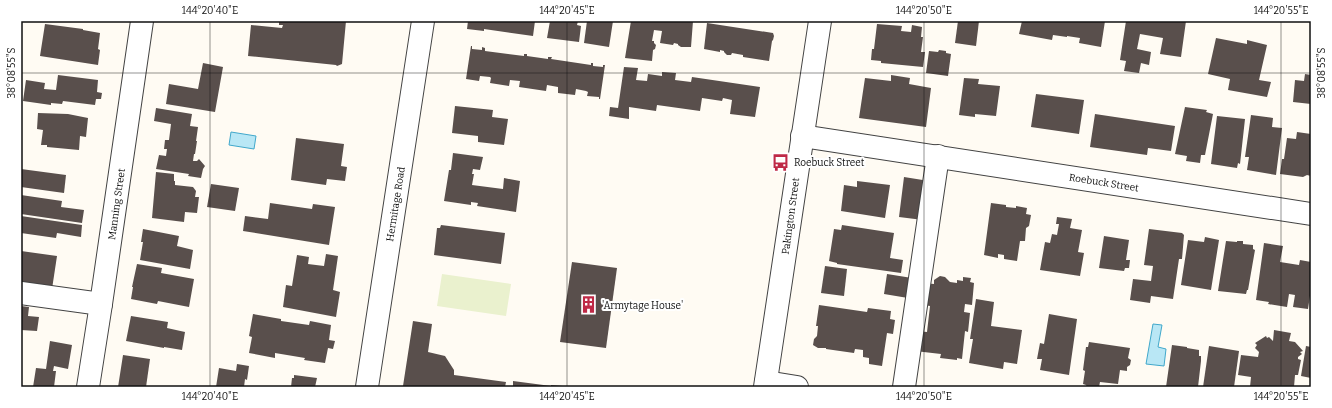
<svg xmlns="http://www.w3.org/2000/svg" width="1332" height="408" viewBox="0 0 1332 408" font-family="Bitter,serif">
  <rect width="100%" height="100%" fill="#fffbf3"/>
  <polygon fill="#eaf1ce" points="442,274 511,284 506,316 437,306"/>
  <g fill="#b9e7f5" stroke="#41a8cb">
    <polygon points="231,132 256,136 254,149 229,145"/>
    <polygon points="1153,324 1162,325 1158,347 1166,349 1164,366 1146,364"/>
  </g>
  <g fill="#594f4c">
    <polygon points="279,21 346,21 342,64 337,66 336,65 248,56 251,25 282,28 283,25 279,25"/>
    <polygon points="468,21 535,21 533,36 484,29 484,31 467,29"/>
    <polygon points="550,21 578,21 577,25 581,26 579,42 547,38"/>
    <polygon points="587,21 613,21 609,47 584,43"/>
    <polygon points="631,21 693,21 691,47 681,47 678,45 678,44 674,43 673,45 660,43 662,31 654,30 652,41 654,41 654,43 656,45 655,49 653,50 652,61 625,58"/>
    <polygon points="958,21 979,21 976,46 955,43"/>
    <polygon points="1022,21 1105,21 1101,47 1079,43 1080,38 1067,36 1067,37 1053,35 1052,40 1019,34"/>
    <polygon points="1126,21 1186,21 1181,57 1160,54 1163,38 1140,34 1137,49 1151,52 1149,65 1141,63 1139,73 1124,71 1126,61 1120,60"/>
    <polygon points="707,23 773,33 774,36 773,40 772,41 769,61 743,57 743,55 732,53 731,55 727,55 724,52 724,51 720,50 720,52 704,49"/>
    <polygon points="45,24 83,29 83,30 100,33 98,49 100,50 98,65 40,56"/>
    <polygon points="877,24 902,26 901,31 911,32 912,25 922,27 921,37 923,37 921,52 925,52 923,67 881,63 881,61 871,60 872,49 874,49"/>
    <polygon points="1216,38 1247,44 1247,40 1267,45 1259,80 1271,82 1267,97 1228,90 1230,79 1208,74"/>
    <polygon points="471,46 472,46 472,49 482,50 482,47 485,48 485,51 524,56 524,54 527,54 527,56 548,59 548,57 552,57 551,59 591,65 591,63 593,63 593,66 603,67 603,65 605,65 600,99 599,99 599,97 587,96 588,92 586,91 576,89 575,95 558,93 558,87 547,85 546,91 519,87 520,81 510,80 509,86 490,83 491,78 490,77 480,76 479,81 466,79"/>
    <polygon points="939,50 946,51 946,53 951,54 948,76 926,73 929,51 938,52"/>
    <polygon points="203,63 223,67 215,112 166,104 169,84 198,89"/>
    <polygon points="624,67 638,68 636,80 647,81 648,74 662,76 662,72 676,73 675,80 691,82 692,77 760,87 755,117 730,114 732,100 723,98 722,101 702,98 700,111 657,105 656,111 629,107 629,119 609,116 610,107 618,108"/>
    <polygon points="1305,74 1311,75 1311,104 1293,102 1295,80 1304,81"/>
    <polygon points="58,75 98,80 97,92 102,93 101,99 96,99 95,105 63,101 62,104 51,103 51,105 23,101 26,80 45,83 44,89 56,90"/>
    <polygon points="891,75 910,78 909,84 931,88 926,127 859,118 865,78 891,81"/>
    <polygon points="964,78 979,79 978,84 1000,86 996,116 975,114 975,117 959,115"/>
    <polygon points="1036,94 1084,100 1079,134 1031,127"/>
    <polygon points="455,106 493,110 492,117 508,119 504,145 478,142 478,136 452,133"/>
    <polygon points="1185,107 1207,110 1206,112 1213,114 1205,155 1201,155 1200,163 1186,161 1187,156 1175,154"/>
    <polygon points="156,108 192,114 190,126 198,127 196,141 197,141 195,154 194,154 193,161 197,161 199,159 205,166 203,169 201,178 188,176 189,174 156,169 159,155 166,156 167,149 164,149 165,140 169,140 171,124 154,121"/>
    <polygon points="38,113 68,114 88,118 86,137 80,136 79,150 47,147 47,145 41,145 43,130 37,129"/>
    <polygon points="1095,114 1175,126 1171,151 1148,148 1147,155 1090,147"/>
    <polygon points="1251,115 1273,118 1272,127 1282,128 1276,175 1247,170 1249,157 1245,157"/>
    <polygon points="1217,116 1245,119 1240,164 1238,163 1237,168 1211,164"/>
    <polygon points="1297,132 1311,134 1311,176 1307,175 1303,177 1280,174 1282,159 1284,159 1287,138 1296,139"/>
    <polygon points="296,138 344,144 341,166 347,167 345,181 327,179 326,185 291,180"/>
    <polygon points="453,153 483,157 480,170 473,169 472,174 474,174 472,185 503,189 504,178 520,181 516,212 477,206 478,203 471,202 471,205 444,201 449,170 451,170"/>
    <polygon points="21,169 66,175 64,193 21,187"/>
    <polygon points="156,172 174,174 174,181 175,181 175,185 193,187 196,191 195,197 199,197 197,213 185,212 184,222 152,218"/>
    <polygon points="904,177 929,181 923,220 899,217"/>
    <polygon points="857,181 890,185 885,218 841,211 844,185 857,187"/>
    <polygon points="211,184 239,188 235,211 207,207"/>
    <polygon points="21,195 62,201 61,207 84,210 82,223 21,214"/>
    <polygon points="270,203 312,209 313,204 335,207 329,245 243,231 245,216 268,219"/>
    <polygon points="991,203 1006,205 1006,207 1016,208 1016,206 1027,208 1026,214 1031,215 1029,226 1026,228 1025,241 1020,241 1017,261 1004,259 1004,255 998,254 998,258 984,255"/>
    <polygon points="21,216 82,225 81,237 57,233 56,238 21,233"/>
    <polygon points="1057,217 1072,219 1070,228 1082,230 1078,252 1084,253 1080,276 1040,270 1045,242 1050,243 1052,234 1057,235 1059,224 1056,224"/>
    <polygon points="441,225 505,233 501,264 434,255 437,228 440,228"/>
    <polygon points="842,225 894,233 890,258 903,260 901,273 837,264 837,263 829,261 834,229 841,230"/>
    <polygon points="143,229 179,236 177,246 193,250 190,269 140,260 143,242 141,242"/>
    <polygon points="1149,229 1182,233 1184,235 1182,259 1179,259 1173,299 1151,296 1150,303 1130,300 1133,279 1151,281 1153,266 1144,265"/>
    <polygon points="1104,236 1129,240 1126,260 1130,260 1129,268 1125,268 1124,271 1099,268"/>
    <polygon points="1205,237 1219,240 1211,290 1181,285 1188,240 1204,242"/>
    <polygon points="1226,241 1237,242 1237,241 1243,241 1243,244 1253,245 1253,249 1255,250 1248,290 1247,290 1246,294 1218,291"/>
    <polygon points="1264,243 1283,246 1280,262 1299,265 1300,260 1311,262 1311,289 1308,309 1293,307 1295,295 1289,294 1287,307 1268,304 1269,302 1256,300"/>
    <polygon points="21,251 57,256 52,289 21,284"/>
    <polygon points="326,254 338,256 333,290 340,292 336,317 283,307 286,285 292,286 297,255 309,257 308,264 324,266"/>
    <polygon points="572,262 617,268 606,348 560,342"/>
    <polygon points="137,264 162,268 161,273 194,279 189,307 158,301 157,304 131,299 133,287 132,287"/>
    <polygon points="825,266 847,269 844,296 821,293"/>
    <polygon points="887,274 912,278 908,298 884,294"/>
    <polygon points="940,276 945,277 950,282 957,283 957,280 963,281 963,277 971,278 970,282 974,283 972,305 965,304 964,312 970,313 968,332 965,331 962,359 957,358 957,360 940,358 941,354 915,351 918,331 927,332 930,306 924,305 924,283 934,284 934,280"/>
    <polygon points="976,299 994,302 991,326 1022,330 1017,364 1004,362 1003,369 969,363 973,339 970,339"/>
    <polygon points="819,305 867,312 868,308 891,311 890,319 895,320 893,334 887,333 882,366 869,364 869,358 863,357 863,350 855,349 854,353 826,349 826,348 818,348 813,345 814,339 817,336 818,326 816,326"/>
    <polygon points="21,306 29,307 28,316 39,317 37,331 21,330"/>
    <polygon points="253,314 281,319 281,321 309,325 310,321 331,325 329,340 335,341 333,349 328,348 325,363 304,360 305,358 275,353 275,358 249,353 252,337 249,336"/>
    <polygon points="1049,314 1077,319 1069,375 1040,370 1042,359 1037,359 1040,343 1044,344"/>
    <polygon points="131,316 168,322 167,328 185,332 182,350 164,347 164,348 126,341"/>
    <polygon points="413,321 432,324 428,352 445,356 454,370 454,375 506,382 505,387 403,386"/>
    <polygon points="1274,330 1291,333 1289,341 1295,342 1303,351 1300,352 1302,354 1298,357 1298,359 1301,360 1298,375 1295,375 1294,387 1250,387 1251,377 1238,375 1241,355 1258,357 1259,352 1255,348 1257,345 1255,343 1266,336 1267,338 1269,337 1273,341"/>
    <polygon points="50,341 72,345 68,369 54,366 53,371 56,371 54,387 33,387 36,368 46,369"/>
    <polygon points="1089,342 1130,348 1128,358 1131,360 1130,365 1127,367 1127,371 1120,370 1118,384 1100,382 1099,387 1087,387 1086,385 1083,384 1085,371 1083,370 1086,347 1088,347"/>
    <polygon points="1172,345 1187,347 1187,348 1199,350 1199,356 1201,356 1201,361 1198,387 1166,387"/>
    <polygon points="1209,346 1239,351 1234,387 1203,387"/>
    <polygon points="1306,346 1311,347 1311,378 1301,376"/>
    <polygon points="123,355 150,359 146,387 118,387"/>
    <polygon points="237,364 249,366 247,380 245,379 244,387 216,387 219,368 236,371"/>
    <polygon points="294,375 317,378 315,387 291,387 292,378 294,378"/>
    <polygon points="513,381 551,386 551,385 563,386 563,387 513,387"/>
  </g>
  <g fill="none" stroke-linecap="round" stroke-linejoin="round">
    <defs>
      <g id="minor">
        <polyline points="802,136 1311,214"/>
        <polyline points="21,293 101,304"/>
        <polyline points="766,382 797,387"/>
        <polyline points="88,387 101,304 142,21"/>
        <polyline points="367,387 423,21"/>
        <polyline points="765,387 820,21"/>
        <polyline points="904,387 938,156"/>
      </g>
    </defs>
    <use href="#minor" stroke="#434343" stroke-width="24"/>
    <use href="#minor" stroke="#fff" stroke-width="22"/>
  </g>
  <path fill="none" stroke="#101010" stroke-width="1" stroke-opacity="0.45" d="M 210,21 L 210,387M 567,21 L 567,387M 924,21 L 924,387M 1281,21 L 1281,387M 21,73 L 1311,73"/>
  <defs>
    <symbol id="bus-bare" viewBox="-9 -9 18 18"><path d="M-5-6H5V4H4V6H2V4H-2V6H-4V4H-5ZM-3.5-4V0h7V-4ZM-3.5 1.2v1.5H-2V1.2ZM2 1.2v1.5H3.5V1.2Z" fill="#bf2946" stroke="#fff" stroke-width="2.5" paint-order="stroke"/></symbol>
    <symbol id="building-bare" viewBox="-9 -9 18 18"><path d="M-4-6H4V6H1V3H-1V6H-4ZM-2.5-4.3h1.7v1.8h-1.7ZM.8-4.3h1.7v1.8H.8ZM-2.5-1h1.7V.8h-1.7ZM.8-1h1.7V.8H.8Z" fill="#bf2946" stroke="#fff" stroke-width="2.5" paint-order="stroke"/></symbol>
  </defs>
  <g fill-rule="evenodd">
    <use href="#bus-bare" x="768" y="150" width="25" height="25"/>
    <use href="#building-bare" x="576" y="292" width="25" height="25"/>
  </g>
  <g text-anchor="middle" stroke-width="4" stroke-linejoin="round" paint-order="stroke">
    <g font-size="10" fill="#101010" stroke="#fff" text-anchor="start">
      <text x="794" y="166">Roebuck Street</text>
      <text x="602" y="309">'Armytage House'</text>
    </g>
    <g font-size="10" fill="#101010" stroke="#fff">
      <text transform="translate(1104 182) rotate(9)" y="4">Roebuck Street</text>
      <text transform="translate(116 204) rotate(-82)" y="4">Manning Street</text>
      <text transform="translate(395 204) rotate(-81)" y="4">Hermitage Road</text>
      <text transform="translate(790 216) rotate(-82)" y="4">Pakington Street</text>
    </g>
  </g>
  <rect width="1332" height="408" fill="none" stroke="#ffffff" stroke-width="44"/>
  <rect x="22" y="22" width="1288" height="364" fill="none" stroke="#101010" stroke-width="1.5"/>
  <g font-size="10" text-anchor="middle" fill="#101010">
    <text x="210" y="14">144°20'40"E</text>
    <text x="567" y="14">144°20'45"E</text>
    <text x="924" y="14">144°20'50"E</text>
    <text x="1281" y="14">144°20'55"E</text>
    <text transform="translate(11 73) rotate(-90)" y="4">38°08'55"S</text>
    <text transform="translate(1321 73) rotate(-90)" y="4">38°08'55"S</text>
    <text x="210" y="400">144°20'40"E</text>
    <text x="567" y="400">144°20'45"E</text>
    <text x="924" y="400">144°20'50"E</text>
    <text x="1281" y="400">144°20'55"E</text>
  </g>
</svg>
